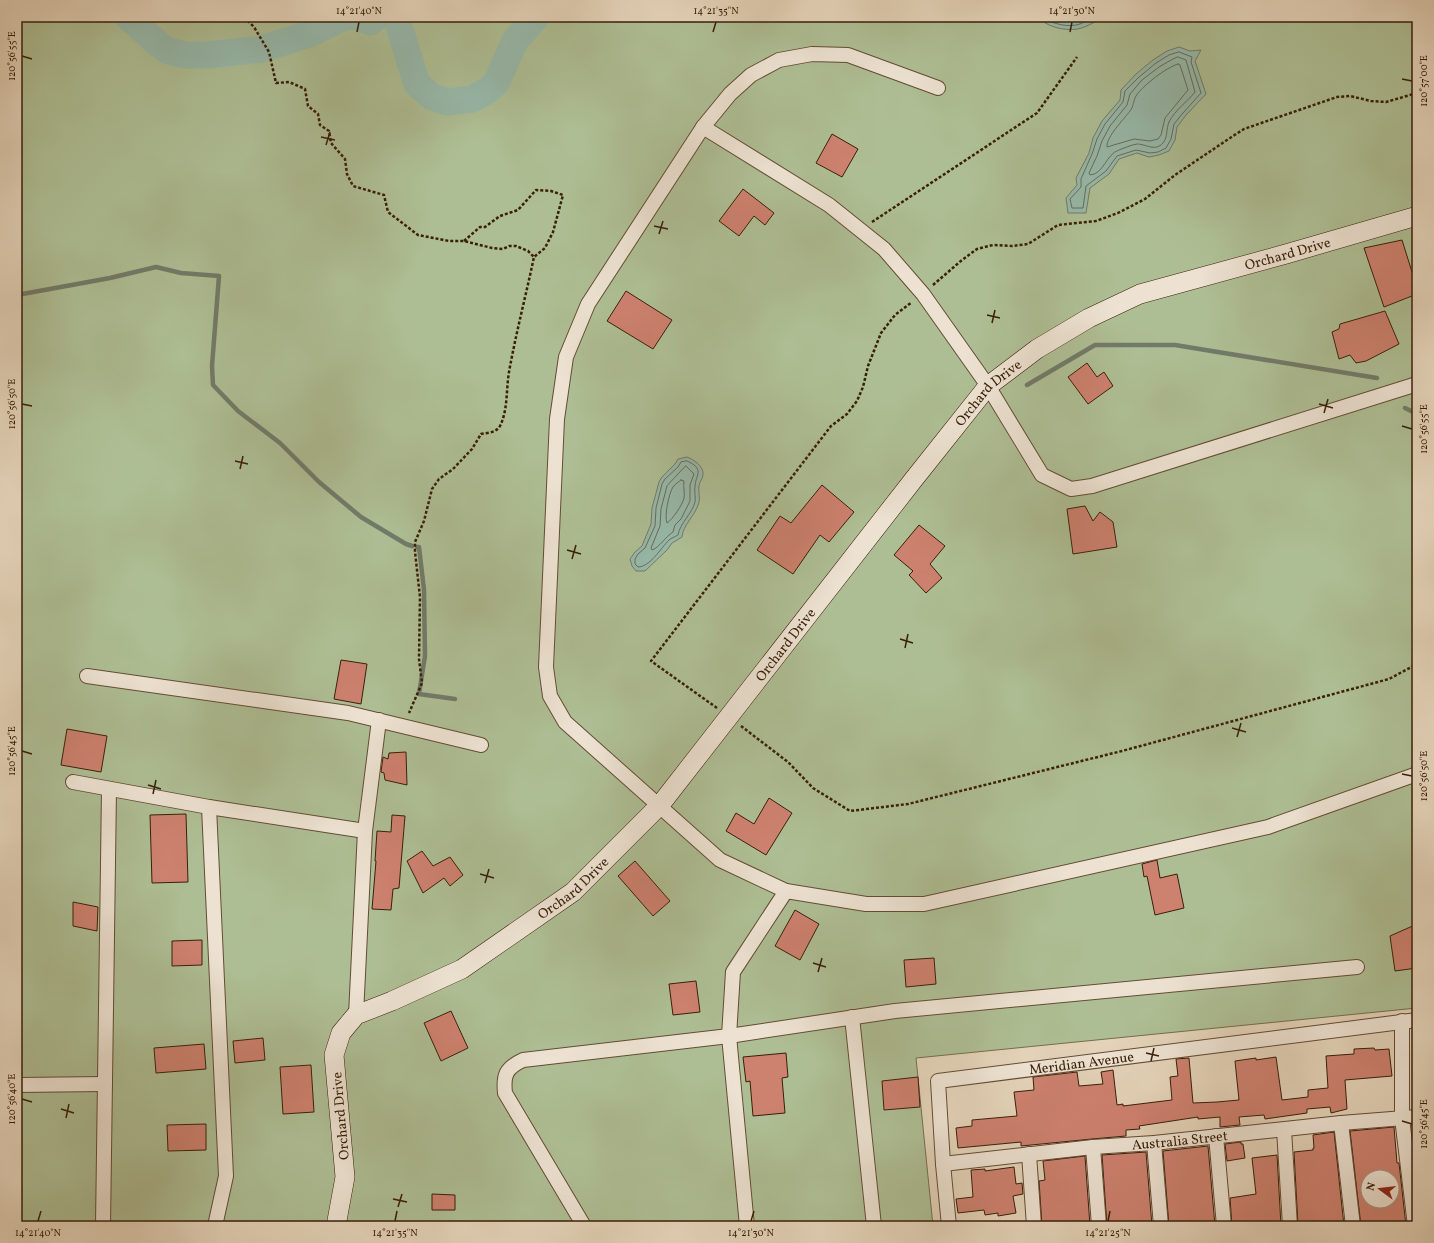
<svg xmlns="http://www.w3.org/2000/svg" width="1434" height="1243" viewBox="0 0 1434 1243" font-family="Vollkorn,serif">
  <rect width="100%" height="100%" fill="#e4d3b9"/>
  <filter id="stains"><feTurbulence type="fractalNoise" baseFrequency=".005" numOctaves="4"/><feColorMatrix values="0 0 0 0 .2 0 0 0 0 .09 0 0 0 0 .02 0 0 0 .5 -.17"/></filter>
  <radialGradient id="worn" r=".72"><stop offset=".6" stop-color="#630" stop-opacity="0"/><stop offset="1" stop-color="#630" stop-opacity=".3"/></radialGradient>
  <polygon fill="#aebe94" stroke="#736e4e" points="17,17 1417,17 1417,1008 916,1058 933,1226 17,1226"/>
  <g fill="#97b9aa" stroke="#717b69">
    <path d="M 1037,17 L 1104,17 C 1096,21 1087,27 1078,29 C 1063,31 1048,27 1037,17 Z"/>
    <polygon points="1179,47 1190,51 1201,50 1195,61 1206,94 1186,115 1177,127 1175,140 1169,151 1159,155 1149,157 1137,153 1119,159 1109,174 1090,188 1086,213 1068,213 1066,198 1077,185 1076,178 1089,153 1093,138 1102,121 1120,100 1121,90 1136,74 1153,60 1167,51"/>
    <path d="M 687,457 C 694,460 704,466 703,475 C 703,479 699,482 699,486 C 698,493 701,499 698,505 C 694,517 683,525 682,537 L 672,543 L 667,550 L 645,571 L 636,571 L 632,566 L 630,559 L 635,552 L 642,546 L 651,524 L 652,508 L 659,482 L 662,477 L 675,464 L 678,459 Z"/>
  </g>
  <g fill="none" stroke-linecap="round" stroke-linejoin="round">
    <g stroke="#686c59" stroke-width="1">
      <path d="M 1043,17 C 1051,24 1069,28 1080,24 C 1085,22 1090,19 1095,17"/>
      <polygon points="1179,52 1192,57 1191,62 1201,93 1183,113 1174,124 1171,139 1166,148 1158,152 1150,153 1136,150 1117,156 1106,171 1086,186 1083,208 1072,208 1070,199 1081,187 1081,179 1092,154 1097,139 1105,124 1123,102 1125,91 1139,77 1156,63 1169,55"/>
      <path d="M 1178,57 L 1186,60 L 1195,92 C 1187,102 1175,110 1169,122 C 1166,129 1168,137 1163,143 C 1155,152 1146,144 1137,144 C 1131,145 1124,148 1119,150 C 1106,154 1104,174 1090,175 L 1089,173 L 1097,156 L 1102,141 L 1110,126 L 1127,105 L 1130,94 L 1142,80 L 1159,67 L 1171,60 Z"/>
      <path d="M 1178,64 L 1180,65 L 1188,90 L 1165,118 L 1161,135 L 1158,139 L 1150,141 L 1134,139 L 1107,147 C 1106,137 1124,119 1130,111 C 1134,106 1133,101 1136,96 C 1142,86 1167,67 1178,64 Z"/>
      <path d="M 687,461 C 705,469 696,474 695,486 C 694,492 696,497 695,502 C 692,514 680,523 678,535 C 675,537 671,538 669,540 C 661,548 650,567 638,567 L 635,564 L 635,559 L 638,554 L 645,548 L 655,526 L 656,508 L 662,484 L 665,479 L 678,467 L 681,462 Z"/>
      <path d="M 686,466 L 694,474 L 690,485 L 690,501 L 681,519 L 675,525 L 673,532 C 665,537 660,547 652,550 L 651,548 L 660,526 L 661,509 L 667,486 Z"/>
      <path d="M 681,480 L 684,481 C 683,487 685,493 684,498 C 683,504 672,520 667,523 C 664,516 669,493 673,487 C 675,484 679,482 681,480 Z"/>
    </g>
    <g stroke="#717b69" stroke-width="4.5">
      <polyline points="17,295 110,278 156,267 181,273 219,276 212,366 213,385 238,411 280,443 319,482 361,517 406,544 412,546"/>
      <polyline points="1027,385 1095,345 1175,345 1377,378"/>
      <polyline points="1405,408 1417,414"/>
      <polyline points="417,547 419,547 424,590 425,656 419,694 455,699"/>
    </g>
    <g stroke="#97b9aa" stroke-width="27">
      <polyline points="128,17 156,42 168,51 186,55 207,55 261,49 312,33 344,17 349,17"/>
      <polyline points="359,17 370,22 377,17"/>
      <polyline points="396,17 417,84 432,97 448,102 472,99 487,91 496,83 515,41 536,17"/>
    </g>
  </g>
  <g fill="#cd816f" stroke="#381f08" fill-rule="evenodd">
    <polygon points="832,134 858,149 842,177 816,163"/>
    <polygon points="743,189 774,213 765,225 754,216 739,236 719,221"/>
    <polygon points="1402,240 1417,288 1417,294 1384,307 1364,248"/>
    <polygon points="626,291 672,320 653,349 607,321"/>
    <polygon points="1385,311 1399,344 1366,361 1356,363 1350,355 1339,359 1332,332 1339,329 1340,324"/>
    <polygon points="1087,363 1097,377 1104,372 1113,386 1088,404 1068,377"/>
    <polygon points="822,485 854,512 829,542 820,535 793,574 757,550 780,516 791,523"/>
    <polygon points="1085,506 1093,521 1100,512 1113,522 1117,547 1073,554 1067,509"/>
    <polygon points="919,525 945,546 930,564 942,578 926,593 909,575 913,571 894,555"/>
    <polygon points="341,660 367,664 361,704 334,699"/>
    <polygon points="67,729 107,736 101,772 61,765"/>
    <polygon points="406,752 407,785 385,780 384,773 381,772 383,757 388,759 389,753"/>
    <polygon points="769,798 792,813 766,855 726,831 736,813 754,824"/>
    <polygon points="186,814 188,882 152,883 150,815"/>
    <polygon points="392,815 405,816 399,888 393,889 391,910 372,909 376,861 375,861 377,831 391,832"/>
    <polygon points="422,851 433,866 450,857 463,875 450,886 444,878 423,893 407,861"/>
    <polygon points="1157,860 1160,878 1177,874 1184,908 1155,915 1147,876 1144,877 1142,864"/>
    <polygon points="635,861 670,901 653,916 618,876"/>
    <polygon points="73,902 98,907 97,931 73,926"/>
    <polygon points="795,910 819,924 800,960 775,946"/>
    <polygon points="1417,924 1417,968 1395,971 1390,936"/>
    <polygon points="202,940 202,965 172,966 172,941"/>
    <polygon points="934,958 936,984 906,987 904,960"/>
    <polygon points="696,981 700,1012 673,1015 669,984"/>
    <polygon points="451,1011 468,1048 441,1061 424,1023"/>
    <polygon points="263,1038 265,1060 235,1063 233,1041"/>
    <polygon points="204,1044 206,1069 156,1073 154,1048"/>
    <polygon points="1374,1048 1375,1050 1389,1049 1392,1076 1345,1080 1347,1109 1331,1113 1330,1107 1307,1109 1307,1113 1265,1119 1264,1115 1239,1117 1240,1125 1220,1127 1220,1117 1198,1119 1198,1117 1139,1126 1140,1129 1126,1130 1126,1136 1092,1139 1021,1146 1021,1142 958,1148 956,1128 972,1126 972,1120 1017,1116 1014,1092 1034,1090 1033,1077 1077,1072 1079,1086 1103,1084 1101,1072 1113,1070 1117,1105 1123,1104 1123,1106 1172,1100 1170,1077 1178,1076 1176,1059 1189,1058 1193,1103 1217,1102 1239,1100 1235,1061 1256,1058 1256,1060 1276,1057 1282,1100 1308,1097 1308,1090 1328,1088 1326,1056 1354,1054 1354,1049"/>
    <polygon points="786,1053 788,1077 782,1078 785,1113 753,1116 750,1081 746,1082 743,1057"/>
    <polygon points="311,1065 314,1112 283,1114 280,1067"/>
    <polygon points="918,1077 920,1107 884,1110 882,1081"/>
    <polygon points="206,1124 206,1150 168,1151 167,1125"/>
    <path d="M 1394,1127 L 1397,1163 L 1399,1163 L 1406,1226 L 1361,1226 L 1350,1131 ZM 1368,1177 L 1392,1177 L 1392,1201 L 1368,1201 Z"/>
    <polygon points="1334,1132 1344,1226 1325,1226 1324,1223 1298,1225 1294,1152 1313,1150 1313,1148 1314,1148 1313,1135"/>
    <polygon points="1241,1142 1241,1144 1243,1144 1245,1158 1227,1161 1225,1144"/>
    <polygon points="1208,1146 1215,1226 1169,1226 1163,1151"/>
    <polygon points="1146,1152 1152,1226 1107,1226 1102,1155"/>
    <polygon points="1277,1155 1281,1226 1232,1226 1230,1198 1256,1194 1252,1158"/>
    <polygon points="1085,1156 1090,1226 1042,1226 1039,1181 1045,1180 1043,1161"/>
    <polygon points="1014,1167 1016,1184 1022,1183 1023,1194 1013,1196 1016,1213 998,1216 998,1213 985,1215 984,1210 958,1213 956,1199 973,1197 971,1170 985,1169 985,1171"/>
    <polygon points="432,1194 455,1195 455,1210 432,1210"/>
  </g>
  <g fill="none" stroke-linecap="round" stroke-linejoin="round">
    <defs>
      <g id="street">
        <polyline points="938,88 848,55 812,54 779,60 751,75 730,94 703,127 588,304 566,357 557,419 546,667 550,696 565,722 720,860 786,891 866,904 924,904 1268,827 1417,774"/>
        <polyline points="703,127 829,205 884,249 923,294 988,386 1042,475 1071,489 1092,486 1417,384"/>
        <polyline points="87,676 348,713 481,745"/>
        <polyline points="73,782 209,807 365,831"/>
        <polyline points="209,807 226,1176 215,1226"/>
        <polyline points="356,1015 365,831 379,720"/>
        <polyline points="852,1017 874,1226"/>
        <polyline points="1402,1021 1402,1118 1415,1226"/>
        <polyline points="17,1085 105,1084"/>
        <polyline points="1341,1123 1353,1226"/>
        <polyline points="1284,1130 1290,1226"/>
        <polyline points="1216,1136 1224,1226"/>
        <polyline points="1154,1143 1161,1226"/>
        <polyline points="1093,1147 1099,1226"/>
        <polyline points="1029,1154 1034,1226"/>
        <path id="s1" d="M 943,1164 L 1093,1147 L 1154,1143 L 1341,1123 L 1417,1117"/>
        <polyline points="103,1226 109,789"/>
        <path d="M 584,1226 L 505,1093 C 503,1075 506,1068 523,1060 L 729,1036 L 895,1011 L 1357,967"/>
        <polyline points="747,1226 729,1036 733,972 786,891"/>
        <path id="s2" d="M 949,1226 L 943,1164 L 938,1081 L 1417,1020"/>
      </g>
      <g id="secondary">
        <path id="s3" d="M 336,1226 L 345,1177 L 334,1055 L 341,1033 L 356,1015 L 392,1001 L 462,969 L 573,892 L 660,805 L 914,479 L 988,386 L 1037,349 L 1089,318 L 1140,294 L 1286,254 L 1417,216"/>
      </g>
    </defs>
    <use href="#street" stroke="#634c34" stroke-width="16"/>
    <use href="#secondary" stroke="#381f08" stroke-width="20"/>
    <g stroke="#381f08" stroke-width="2.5" stroke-dasharray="3 2" stroke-linecap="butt">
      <path d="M 244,17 L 254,27 L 269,52 L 276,83 L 289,82 L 305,89 L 308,106 L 318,114 L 320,125 L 329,131 L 331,143 L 345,159 L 347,174 L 353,186 L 384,195 L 388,212 L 418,235 L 449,241 L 464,241 L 492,248 L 503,249 L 509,246 L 516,246 L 528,251 L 534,257 C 526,295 516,333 509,372 C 506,390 508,410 500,426 C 496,433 487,433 481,434 L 472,449 L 453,469 L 439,479 L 432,489 L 424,521 L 415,542 L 415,552 L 420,597 L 419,659 L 422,683 L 409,713"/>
      <polyline points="872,222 1037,113 1077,57"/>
      <polyline points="464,241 480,227 485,227 500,216 518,210 536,190 551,191 563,195 553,232 545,248 534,257"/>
      <polyline points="933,285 962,260 977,249 993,245 1012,246 1028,244 1058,225 1096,221 1118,213 1145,199 1175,175 1233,136 1244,129 1337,97 1350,96 1371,101 1386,102 1417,93"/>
      <polyline points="717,708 651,661 831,426 847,414 857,401 863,387 868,366 881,333 895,315 912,302"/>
      <polyline points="741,726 788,762 813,788 850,811 908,804 1122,751 1389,679 1417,664"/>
    </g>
    <use href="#street" stroke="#ede2d2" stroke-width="14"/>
    <use href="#secondary" stroke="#ede2d2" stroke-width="19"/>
  </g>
  <path fill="none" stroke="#381f08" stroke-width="1.5" d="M 357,32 L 359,22M 713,32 L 716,22M 1070,32 L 1072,22M 22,56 L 32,59M 1402,79 L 1412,81M 321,137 L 335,140M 326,145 L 330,132M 654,226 L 668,229M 659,234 L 663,221M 987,315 L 1000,318M 992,323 L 995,310M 22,404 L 32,406M 1319,404 L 1333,408M 1324,413 L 1328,399M 1402,426 L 1412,429M 235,461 L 248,464M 240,469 L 243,456M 567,550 L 581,554M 572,559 L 576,545M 900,639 L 913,643M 905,648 L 908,634M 1232,728 L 1246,732M 1237,737 L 1241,723M 22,751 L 32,754M 1402,774 L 1412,776M 148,785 L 161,789M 153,794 L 156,780M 480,874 L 494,878M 485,883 L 489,869M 813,963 L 826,967M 818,972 L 822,958M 1146,1053 L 1159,1056M 1151,1061 L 1154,1048M 22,1099 L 32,1102M 61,1109 L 74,1113M 66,1118 L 69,1104M 1402,1121 L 1412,1124M 393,1199 L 407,1202M 398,1207 L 402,1194M 38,1221 L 41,1211M 395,1221 L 397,1211M 751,1221 L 754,1211M 1108,1221 L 1110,1211"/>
  <g text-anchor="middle" stroke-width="3.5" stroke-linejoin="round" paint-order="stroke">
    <g font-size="14" fill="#381f08" stroke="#ede2d2">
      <text dy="5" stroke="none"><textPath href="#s3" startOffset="1456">Orchard Drive</textPath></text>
      <text dy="5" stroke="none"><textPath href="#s3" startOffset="1120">Orchard Drive</textPath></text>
      <text dy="5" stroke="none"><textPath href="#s3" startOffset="796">Orchard Drive</textPath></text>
      <text dy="5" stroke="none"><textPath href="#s3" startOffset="472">Orchard Drive</textPath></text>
      <text dy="5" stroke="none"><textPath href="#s2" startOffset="290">Meridian Avenue</textPath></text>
      <text transform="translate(340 1116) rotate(-95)" y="5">Orchard Drive</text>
      <text dy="5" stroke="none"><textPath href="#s1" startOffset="238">Australia Street</textPath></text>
    </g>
  </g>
  <rect width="1434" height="1243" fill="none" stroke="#e4d3b9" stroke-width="44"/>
  <g transform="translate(1380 1189) rotate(285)"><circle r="19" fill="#ede2d2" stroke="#a59481"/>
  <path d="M0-3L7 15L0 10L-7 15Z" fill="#8f2418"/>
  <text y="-6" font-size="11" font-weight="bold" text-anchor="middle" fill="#381f08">N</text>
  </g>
  <rect x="22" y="22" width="1390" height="1199" fill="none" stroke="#381f08" stroke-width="1.5"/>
  <g font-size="10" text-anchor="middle" fill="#381f08">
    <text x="359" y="14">14°21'40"N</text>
    <text x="716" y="14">14°21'35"N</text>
    <text x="1072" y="14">14°21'30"N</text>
    <text transform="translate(11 56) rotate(-90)" y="4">120°56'55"E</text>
    <text transform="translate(1423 81) rotate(-90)" y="4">120°57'00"E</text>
    <text transform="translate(11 404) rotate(-90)" y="4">120°56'50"E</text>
    <text transform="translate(1423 429) rotate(-90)" y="4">120°56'55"E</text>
    <text transform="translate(11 751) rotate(-90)" y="4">120°56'45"E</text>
    <text transform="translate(1423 776) rotate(-90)" y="4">120°56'50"E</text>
    <text transform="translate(11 1099) rotate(-90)" y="4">120°56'40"E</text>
    <text transform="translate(1423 1124) rotate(-90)" y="4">120°56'45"E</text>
    <text x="38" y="1236">14°21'40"N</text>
    <text x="395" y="1236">14°21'35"N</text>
    <text x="751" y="1236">14°21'30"N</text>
    <text x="1108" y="1236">14°21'25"N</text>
  </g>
  <rect width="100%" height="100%" filter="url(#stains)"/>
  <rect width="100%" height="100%" fill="url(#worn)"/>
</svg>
